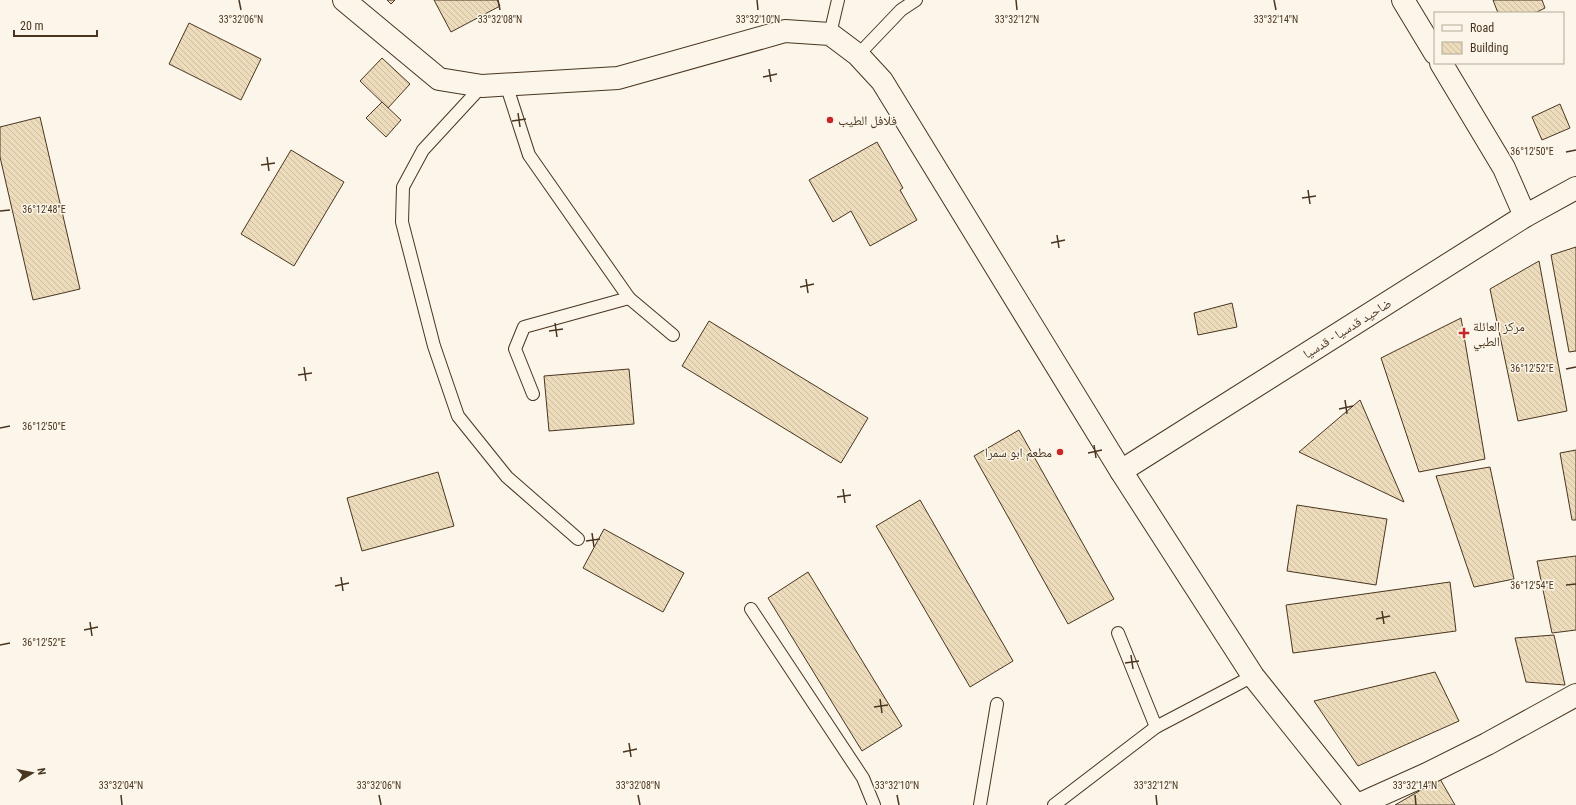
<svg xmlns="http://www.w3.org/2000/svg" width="1576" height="805" viewBox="0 0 1576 805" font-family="'Roboto Condensed','Noto Naskh Arabic',sans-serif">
  <defs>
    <pattern id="building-back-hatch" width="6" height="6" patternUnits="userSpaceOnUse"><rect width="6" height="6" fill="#ecdcbc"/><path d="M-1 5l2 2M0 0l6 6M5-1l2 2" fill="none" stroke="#ccbda1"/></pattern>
  </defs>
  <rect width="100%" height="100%" fill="#fbf6e9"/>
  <g fill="url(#building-back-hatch)" stroke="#4a3520">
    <polygon points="387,0 395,0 391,4"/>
    <polygon points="434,0 497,0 500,6 451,32"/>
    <polygon points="1493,0 1542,0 1545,8 1535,13 1498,13"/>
    <polygon points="189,23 261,59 241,100 169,64"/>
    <polygon points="382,58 410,84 388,108 360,81"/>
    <polygon points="382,102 401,120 386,137 366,118"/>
    <polygon points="1560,104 1570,128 1542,140 1532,117"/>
    <polygon points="40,117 80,289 33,300 0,157 0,127"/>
    <polygon points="877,142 903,188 900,190 917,220 870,246 851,211 833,222 809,180"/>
    <polygon points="291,150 344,182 294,266 241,234"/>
    <polygon points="1576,247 1576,351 1569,352 1551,255"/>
    <polygon points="1539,261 1567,411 1518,421 1490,289"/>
    <polygon points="1232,303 1237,327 1198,335 1194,313"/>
    <polygon points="1461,318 1485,459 1419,472 1381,358"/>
    <polygon points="709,321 868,418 841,463 682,366"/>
    <polygon points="629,369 634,424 549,431 544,376"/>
    <polygon points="1360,400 1404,502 1299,452"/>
    <polygon points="1019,430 1114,599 1068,624 974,456"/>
    <polygon points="1576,450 1576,520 1572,520 1560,453"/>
    <polygon points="1490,467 1514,579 1474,587 1436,476"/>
    <polygon points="438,472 454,526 362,551 347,498"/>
    <polygon points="920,500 1013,661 970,687 876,526"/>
    <polygon points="1297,505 1387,519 1376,585 1287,571"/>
    <polygon points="604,529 684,573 663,612 583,568"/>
    <polygon points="1576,556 1576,630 1552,633 1537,561"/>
    <polygon points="808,572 902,726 862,751 768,598"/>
    <polygon points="1450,582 1456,631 1293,653 1286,605"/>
    <polygon points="1554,635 1565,685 1526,682 1515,638"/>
    <polygon points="1435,672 1459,721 1358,766 1314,701"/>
    <polygon points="1440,779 1455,805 1395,805"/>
  </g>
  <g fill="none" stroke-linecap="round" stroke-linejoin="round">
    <defs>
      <g id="lane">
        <polyline points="830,34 838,0"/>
        <polyline points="858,55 901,10 916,0"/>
        <polyline points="506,84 529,155 629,298 673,335"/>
        <polyline points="482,86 423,150 403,187 402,222 434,346 458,416 507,477 578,539"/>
        <polyline points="533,394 515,349 524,327 629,298"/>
        <polyline points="751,609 863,778 874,805"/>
        <polyline points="1118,633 1156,727"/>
        <polyline points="980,805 997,704"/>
        <polyline points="1054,805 1156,727 1253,676"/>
      </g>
      <g id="street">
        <polyline points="1403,0 1435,53"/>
        <polyline points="1441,63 1504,168 1525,216"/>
        <polyline points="1358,805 1427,774 1487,744 1576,695"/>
      </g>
      <polyline id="secondary" points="1121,471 1525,216 1576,188"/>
      <polyline id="primary" points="344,0 439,79 482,86 618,78 785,31 830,34 858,55 882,81 1121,471 1253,676 1356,805"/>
    </defs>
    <use href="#lane" stroke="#4a3520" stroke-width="14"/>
    <use href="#street" stroke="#4a3520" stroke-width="24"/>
    <use href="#secondary" stroke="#4a3520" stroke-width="24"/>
    <use href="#primary" stroke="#4a3520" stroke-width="24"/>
    <use href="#lane" stroke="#fbf6e9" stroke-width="12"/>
    <use href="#street" stroke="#fbf6e9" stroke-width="22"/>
    <use href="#secondary" stroke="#fbf6e9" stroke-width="22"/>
    <use href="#primary" stroke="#fbf6e9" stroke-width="22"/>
  </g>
  <path fill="none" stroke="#4a3520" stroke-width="1.5" d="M 239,0 L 241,10M 498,0 L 500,10M 757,0 L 758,10M 1016,0 L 1017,10M 1274,0 L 1276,10M 769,69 L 771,82M 763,77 L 777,74M 518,113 L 520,127M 512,121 L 526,119M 1566,152 L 1576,150M 267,157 L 269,171M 261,165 L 275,163M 1308,190 L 1310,204M 1302,198 L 1316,196M 0,211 L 10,210M 1057,235 L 1059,248M 1051,243 L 1065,240M 806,279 L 808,293M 800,287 L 814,284M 555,323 L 557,337M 549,331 L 563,329M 304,367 L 306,381M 1566,369 L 1576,367M 298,375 L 312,373M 1345,400 L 1347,414M 1339,409 L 1353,406M 0,428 L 10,426M 1094,445 L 1096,458M 1088,453 L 1102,450M 843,489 L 845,503M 837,497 L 851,495M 592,533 L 594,547M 586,541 L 600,539M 341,577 L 343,591M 1566,585 L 1576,584M 335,586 L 349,583M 1382,611 L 1384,624M 1376,619 L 1390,616M 90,622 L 92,636M 84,630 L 98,627M 0,645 L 10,643M 1131,655 L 1133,669M 1125,663 L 1139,661M 880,699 L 882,713M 874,707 L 888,705M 629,743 L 631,757M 623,752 L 637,749M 121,795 L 122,805M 379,795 L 381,805M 638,795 L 640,805M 897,795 L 899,805M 1156,795 L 1157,805M 1415,795 L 1416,805"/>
  <g fill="#c62828" stroke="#fbf6e9" stroke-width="1.5">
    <circle cx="830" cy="120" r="4"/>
    <path d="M1462 327h4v4h4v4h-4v4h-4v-4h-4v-4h4z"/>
    <circle cx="1060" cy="452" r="4"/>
  </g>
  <g text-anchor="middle" stroke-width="3" stroke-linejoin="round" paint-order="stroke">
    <g font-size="13" fill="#4a3520" stroke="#fbf6e9" text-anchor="start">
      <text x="838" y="125">فلافل الطيب</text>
      <text x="1473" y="331">مركز العائلة<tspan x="1473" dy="15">الطبي</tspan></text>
      <text x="1052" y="457" text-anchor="end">مطعم ابو سمرا</text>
    </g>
    <g font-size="13" fill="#4a3520" stroke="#fbf6e9">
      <text transform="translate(1347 328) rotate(-32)" y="5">ضاحيد قدسيا - قدسيا</text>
    </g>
  </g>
  <g font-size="10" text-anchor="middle" fill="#4a3520" stroke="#fbf6e9" stroke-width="3" stroke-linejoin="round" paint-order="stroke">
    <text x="241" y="23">33°32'06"N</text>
    <text x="500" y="23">33°32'08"N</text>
    <text x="758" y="23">33°32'10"N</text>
    <text x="1017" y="23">33°32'12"N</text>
    <text x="1276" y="23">33°32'14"N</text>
    <text x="1532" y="155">36°12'50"E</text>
    <text x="44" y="213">36°12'48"E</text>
    <text x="1532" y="372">36°12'52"E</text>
    <text x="44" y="430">36°12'50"E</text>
    <text x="1532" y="589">36°12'54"E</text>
    <text x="44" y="646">36°12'52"E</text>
    <text x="121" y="789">33°32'04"N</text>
    <text x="379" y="789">33°32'06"N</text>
    <text x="638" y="789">33°32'08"N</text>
    <text x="897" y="789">33°32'10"N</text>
    <text x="1156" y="789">33°32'12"N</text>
    <text x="1415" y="789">33°32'14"N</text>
  </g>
  <rect x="1434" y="12" width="130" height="52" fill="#fbf6e9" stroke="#b4a999"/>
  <rect x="1442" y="25" width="20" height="6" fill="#fbf6e9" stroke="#b4a999"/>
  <text x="1470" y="32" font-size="12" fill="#4a3520">Road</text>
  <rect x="1442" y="42" width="20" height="12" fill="url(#building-back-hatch)" stroke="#b4a999"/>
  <text x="1470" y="52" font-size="12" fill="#4a3520">Building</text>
  <g transform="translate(32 773) rotate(80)" stroke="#fbf6e9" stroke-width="3" paint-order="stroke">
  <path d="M0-3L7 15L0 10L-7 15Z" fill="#4a3520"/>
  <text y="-6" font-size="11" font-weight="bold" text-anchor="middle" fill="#4a3520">N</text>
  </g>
  <path d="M14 30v6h83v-6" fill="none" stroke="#4a3520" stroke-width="2"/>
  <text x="20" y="30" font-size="12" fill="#4a3520" stroke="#fbf6e9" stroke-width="3" paint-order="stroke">20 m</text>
</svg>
